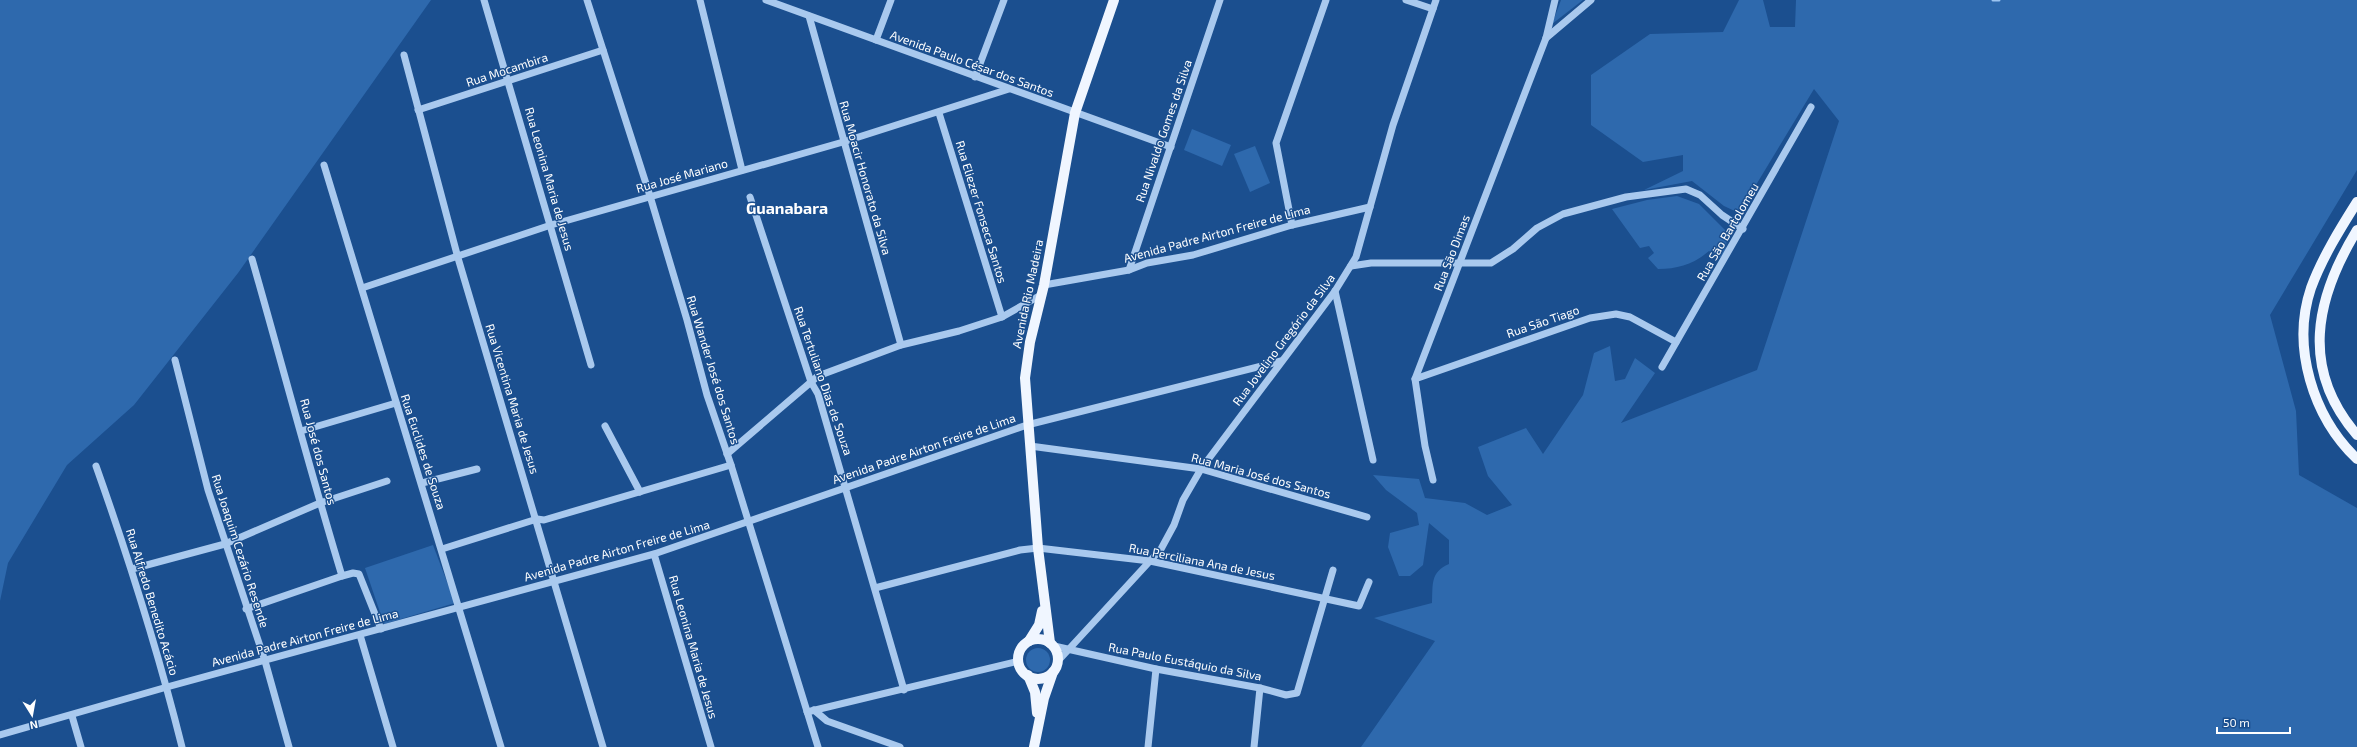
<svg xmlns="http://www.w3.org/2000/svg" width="2357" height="747" viewBox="0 0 2357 747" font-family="'Exo 2',sans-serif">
  <rect width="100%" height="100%" fill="#1b4f8f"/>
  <g fill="#2e69ad">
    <polygon points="0,0 431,0 238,273 134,405 67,465 8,563 0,601"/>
    <polygon points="1561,0 1583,0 1552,24"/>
    <path d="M 1739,0 L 1763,0 L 1770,27 L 1795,27 L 1796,0 L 2357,0 L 2357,170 L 2270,315 L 2296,411 L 2299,475 L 2357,508 L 2357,747 L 1361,747 L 1435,641 L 1374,618 L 1432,603 C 1433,585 1430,572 1449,564 L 1449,540 L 1429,523 L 1423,565 L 1410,576 L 1399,576 L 1388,547 L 1390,533 L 1419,525 L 1417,513 L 1386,490 L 1373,475 L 1419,479 L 1425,498 L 1465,503 L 1487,515 L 1512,505 L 1488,476 L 1478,447 L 1526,428 L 1543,454 L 1583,395 L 1594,353 L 1610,346 L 1615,381 L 1625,379 L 1635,358 L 1655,373 L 1621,423 L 1757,370 L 1839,121 L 1814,89 L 1739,213 L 1724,206 L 1692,181 L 1644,190 L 1683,171 L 1683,155 L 1643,162 L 1591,125 L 1591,75 L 1650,34 L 1723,32 Z"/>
    <polygon points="1192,129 1231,145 1222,166 1184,150"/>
    <polygon points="1255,146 1270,183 1250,192 1234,154"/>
    <path d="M 1677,196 L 1699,204 L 1727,232 L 1726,250 L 1720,258 L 1709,251 C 1694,264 1678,269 1658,269 L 1648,258 L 1654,253 L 1649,246 L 1640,248 L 1612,209 L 1647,200 Z"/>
    <polygon points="433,545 455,603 384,624 365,568"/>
    <circle cx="1038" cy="660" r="12"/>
  </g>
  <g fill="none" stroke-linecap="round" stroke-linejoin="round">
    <polyline stroke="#9cc4f0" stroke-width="3" points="1993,0 1999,0"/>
    <g stroke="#a9c9ee" stroke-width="7">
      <polyline points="484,0 591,365"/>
      <polyline points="587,0 650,196 687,320 707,395 731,465 818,747"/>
      <polyline points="700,0 742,170"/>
      <polyline points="766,0 1171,147"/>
      <polyline points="1406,0 1433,9"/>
      <polyline points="809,16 901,345"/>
      <polyline points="1546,38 1591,0"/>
      <polyline points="876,40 891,0"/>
      <polyline points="404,55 458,258 603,747"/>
      <polyline points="975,77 1004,0"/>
      <polyline points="418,110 603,50"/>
      <polyline points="939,113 1002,317"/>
      <polyline points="324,165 501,747"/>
      <polyline points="750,197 811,382 818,394 904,690"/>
      <polyline points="1292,225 1276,143 1326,0"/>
      <path d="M 252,259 C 282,364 310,471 342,576 L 353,573 L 359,574 L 381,629"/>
      <polyline points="1351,266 1371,263 1491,263 1513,249 1537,228 1563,214 1626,197 1686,189 1700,195 1722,215 1743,229"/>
      <polyline points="1129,270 1220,0"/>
      <polyline points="1044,285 1129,270 1147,263 1193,255 1292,225 1370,207"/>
      <polyline points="362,288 551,225 843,142 1009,89"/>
      <polyline points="1335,291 1373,460"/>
      <polyline points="175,360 208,490 265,661 289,747"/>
      <polyline points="1662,367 1811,107"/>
      <polyline points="1415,379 1590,318 1616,314 1630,317 1676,342"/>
      <polyline points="605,426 640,492"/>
      <polyline points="301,431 396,403"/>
      <polyline points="1030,446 1201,469 1367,517"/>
      <polyline points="727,454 818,376 901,345 959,331 1002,317 1041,295"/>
      <path d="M 96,466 C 129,559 158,651 182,747"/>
      <polyline points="1433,480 1425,446 1415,379 1546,38 1555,0"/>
      <polyline points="422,483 477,469"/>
      <polyline points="442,549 537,519 544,520 731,465"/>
      <polyline points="654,554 711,747"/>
      <polyline points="132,569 225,544 320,503 387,481"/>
      <polyline points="875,588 1020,550 1038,548 1150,561 1359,606 1369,582"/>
      <polyline points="246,609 342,576"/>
      <polyline points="360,635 393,747"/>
      <polyline points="1054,646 1156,669 1260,688 1286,695 1297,693 1333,570"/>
      <polyline points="1058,661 1161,549 1174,525 1183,500 1201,469 1335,291 1356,257 1393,125 1436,0"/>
      <polyline points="814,710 827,721 900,747"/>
      <polyline points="807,712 1019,661"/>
      <polyline points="72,716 81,747"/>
      <polyline points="0,735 167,687 654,554 1027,425 1281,361"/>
      <polyline points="1148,747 1156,669"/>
      <polyline points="1254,747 1260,688"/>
    </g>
    <g stroke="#f0f6ff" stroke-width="10">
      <path d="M 2357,202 C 2340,229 2322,258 2311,288 C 2291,347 2313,417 2357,459"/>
      <path d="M 2357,230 C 2315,299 2300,369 2357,435"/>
      <circle cx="1038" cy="659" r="20"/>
      <polyline points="1029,641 1039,625 1042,611"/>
      <polyline points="1050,643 1038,548 1025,378 1030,342 1044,285 1075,113 1114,0"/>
      <polyline points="1028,675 1035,692 1037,713"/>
      <polyline points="1034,747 1044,698 1053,672"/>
    </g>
  </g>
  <g text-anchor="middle" stroke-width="3" stroke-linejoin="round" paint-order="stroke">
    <g font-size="12" fill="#fff" stroke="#1b4f8f">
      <text transform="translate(972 64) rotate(20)" y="4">Avenida Paulo César dos Santos</text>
      <text transform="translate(507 70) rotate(-18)" y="4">Rua Mocambira</text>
      <text transform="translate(1164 131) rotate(-71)" y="4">Rua Nivaldo Gomes da Silva</text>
      <text transform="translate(682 176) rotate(-16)" y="4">Rua José Mariano</text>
      <text transform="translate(865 178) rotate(74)" y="4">Rua Moacir Honorato da Silva</text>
      <text transform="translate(549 179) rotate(74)" y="4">Rua Leonina Maria de Jesus</text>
      <text transform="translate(981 212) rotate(73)" y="4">Rua Eliezer Fonseca Santos</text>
      <text transform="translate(1728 232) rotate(-60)" y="4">Rua São Bartolomeu</text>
      <text transform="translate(1217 234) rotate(-15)" y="4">Avenida Padre Airton Freire de Lima</text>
      <text transform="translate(1452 253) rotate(-69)" y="4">Rua São Dimas</text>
      <text transform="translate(1028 294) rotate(-78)" y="4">Avenida Rio Madeira</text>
      <text transform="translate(1543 322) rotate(-19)" y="4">Rua São Tiago</text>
      <text transform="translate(1284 340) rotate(-53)" y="4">Rua Jovelino Gregório da Silva</text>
      <text transform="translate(713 370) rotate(73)" y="4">Rua Wander José dos Santos</text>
      <text transform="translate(823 381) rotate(71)" y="4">Rua Tertuliano Dias de Souza</text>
      <text transform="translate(512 399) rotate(73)" y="4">Rua Vicentina Maria de Jesus</text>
      <text transform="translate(924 449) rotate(-19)" y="4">Avenida Padre Airton Freire de Lima</text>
      <text transform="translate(318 452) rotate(75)" y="4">Rua José dos Santos</text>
      <text transform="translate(423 452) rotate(72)" y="4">Rua Euclides de Souza</text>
      <text transform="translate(1261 476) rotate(15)" y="4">Rua Maria José dos Santos</text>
      <text transform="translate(240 551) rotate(72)" y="4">Rua Joaquim Cezário Resende</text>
      <text transform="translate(617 551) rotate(-16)" y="4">Avenida Padre Airton Freire de Lima</text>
      <text transform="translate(1202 562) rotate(11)" y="4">Rua Perciliana Ana de Jesus</text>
      <text transform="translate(152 602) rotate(73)" y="4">Rua Alfredo Benedito Acácio</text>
      <text transform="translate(305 638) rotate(-15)" y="4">Avenida Padre Airton Freire de Lima</text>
      <text transform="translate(693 647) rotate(74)" y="4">Rua Leonina Maria de Jesus</text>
      <text transform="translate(1185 662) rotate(11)" y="4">Rua Paulo Eustáquio da Silva</text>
    </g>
    <g font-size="16" font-weight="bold" fill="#fff" stroke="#1b4f8f">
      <text x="787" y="214">Guanabara</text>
    </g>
  </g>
  <g transform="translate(32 715) rotate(169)" stroke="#1b4f8f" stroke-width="3" paint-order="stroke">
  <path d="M0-3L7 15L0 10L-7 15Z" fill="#ffffff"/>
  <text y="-6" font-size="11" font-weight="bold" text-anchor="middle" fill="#ffffff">N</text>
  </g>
  <path d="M2217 727v6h73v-6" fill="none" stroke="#ffffff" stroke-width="2"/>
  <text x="2223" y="727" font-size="12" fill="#ffffff" stroke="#1b4f8f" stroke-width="3" paint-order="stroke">50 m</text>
</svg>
